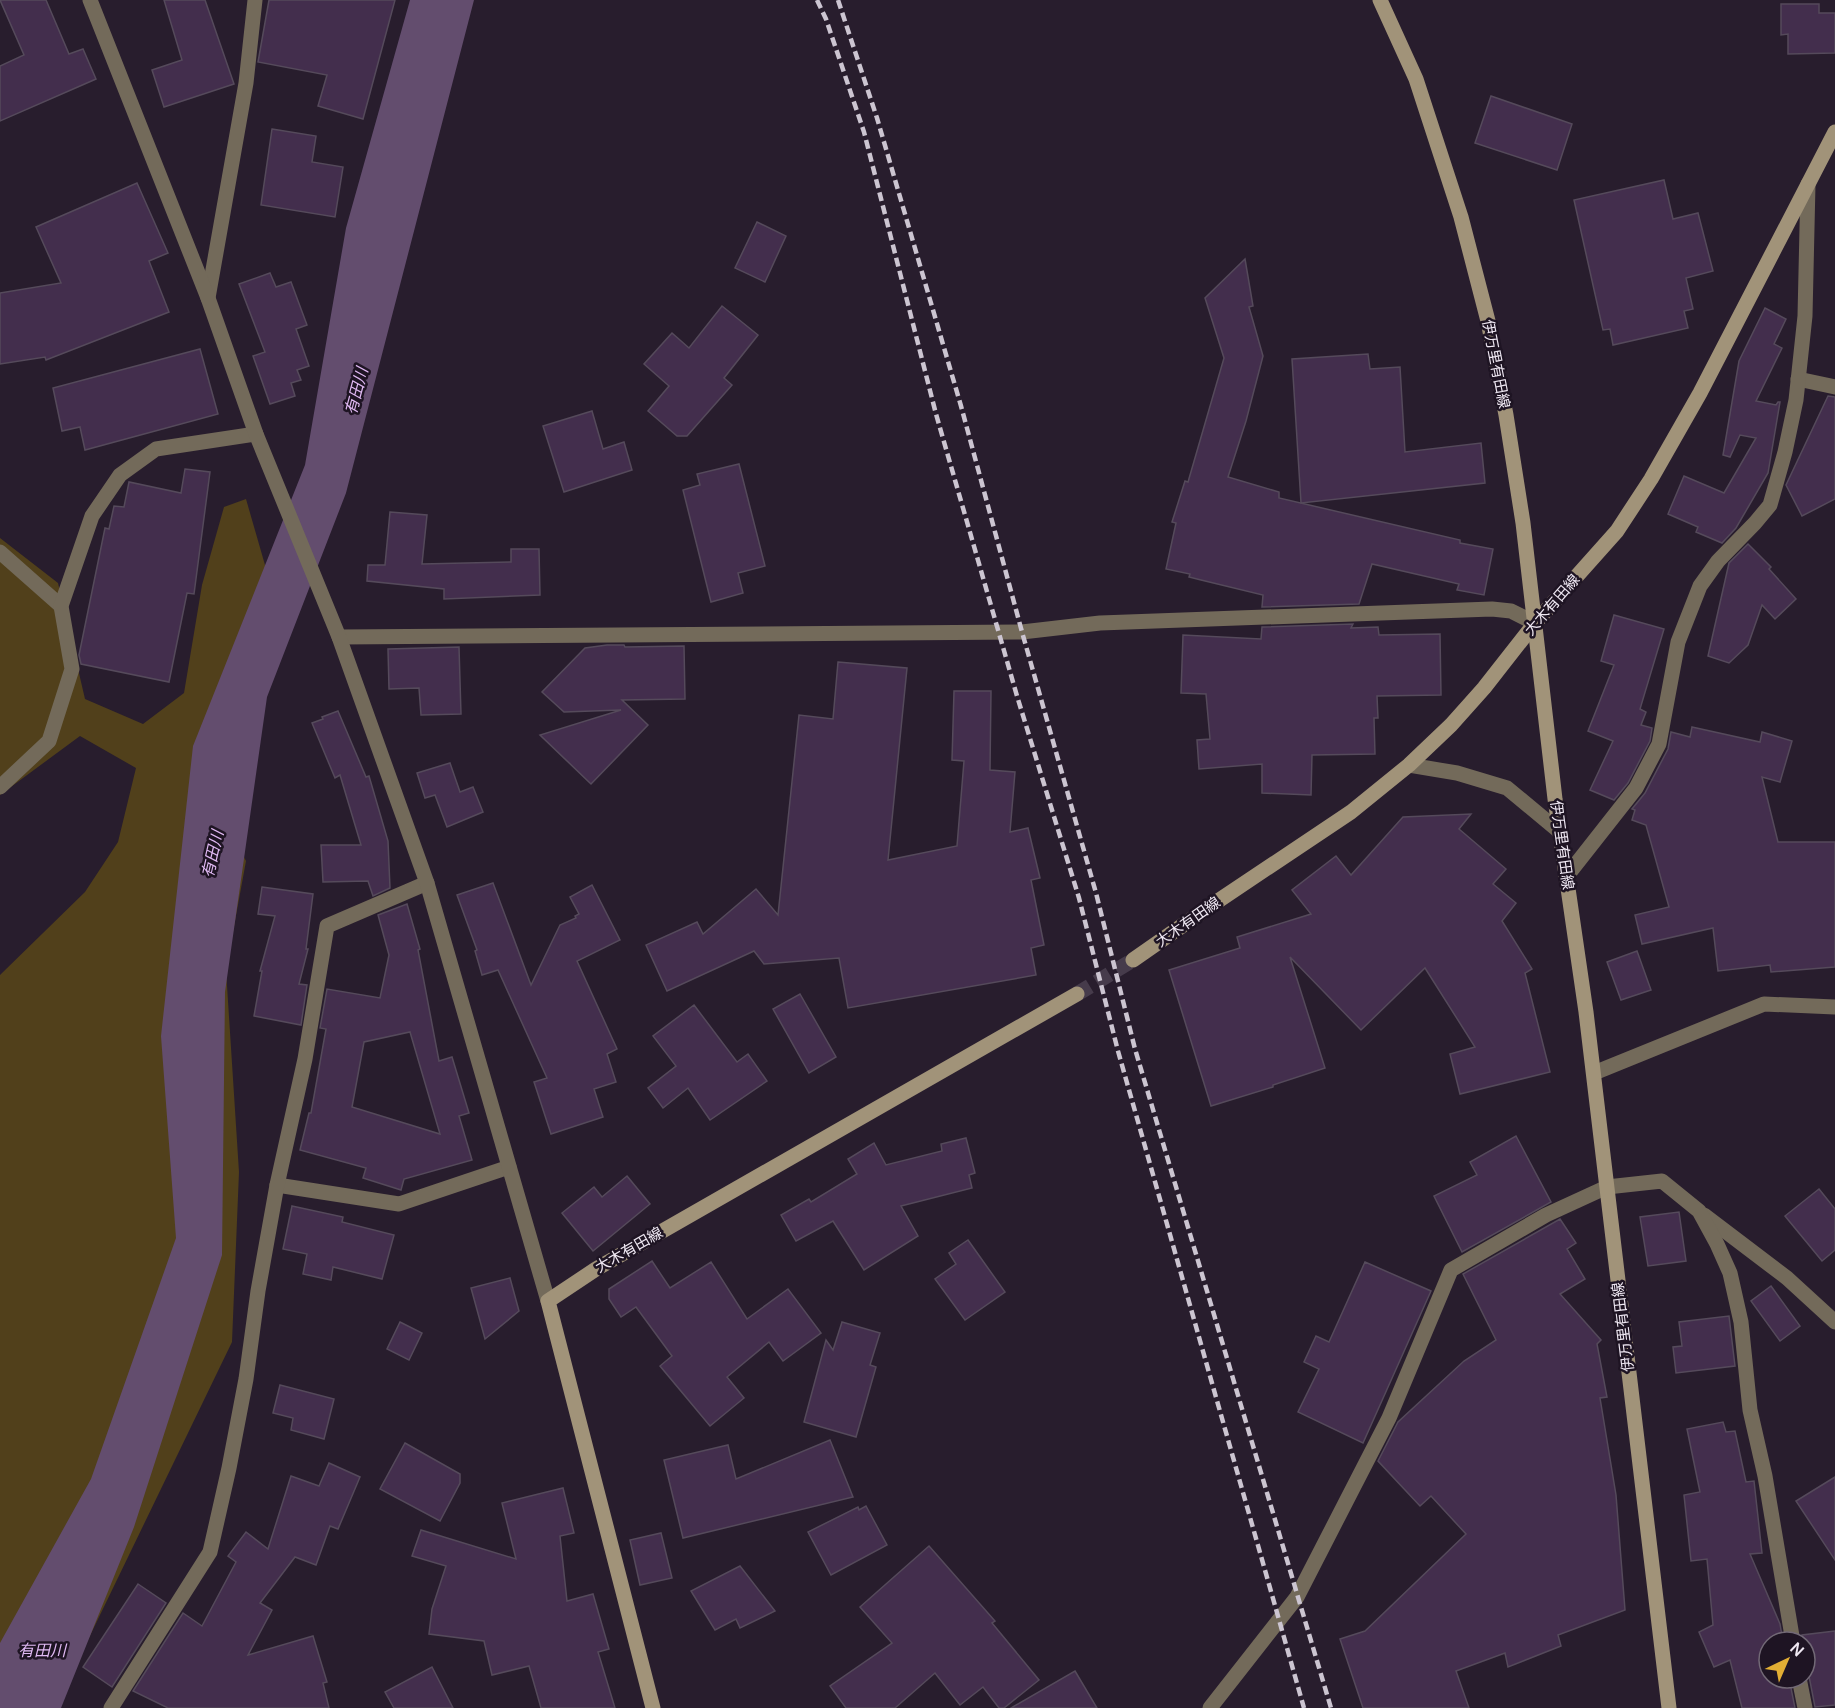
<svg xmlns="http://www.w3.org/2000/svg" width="1835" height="1708" viewBox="0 0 1835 1708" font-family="Manrope,'Noto Sans JP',sans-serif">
  <rect width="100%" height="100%" fill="#281d2d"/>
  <polygon fill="#51401b" points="246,499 267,572 214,798 246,861 226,970 239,1172 232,1342 55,1708 0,1708 0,975 85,892 118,842 136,768 80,736 0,795 0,538 58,583 85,699 143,724 184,693 202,585 224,507"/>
  <polygon fill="#634d6e" points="410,0 474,0 346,493 267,697 225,992 222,1255 134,1527 61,1708 0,1708 0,1643 91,1479 176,1238 161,1036 193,746 305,465 346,228"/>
  <g fill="#432e4d" stroke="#554a5b" stroke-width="1.5" fill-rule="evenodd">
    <polygon points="0,0 46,0 69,54 83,49 96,79 0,121 0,66 24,55"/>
    <polygon points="164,0 205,0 234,84 164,107 152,70 182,60"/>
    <polygon points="269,0 395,0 363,119 318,106 327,75 258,62"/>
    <polygon points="1781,4 1819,4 1819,13 1835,13 1835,53 1788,54 1788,34 1781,35"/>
    <polygon points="1491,96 1572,124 1557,170 1475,143"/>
    <polygon points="272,129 316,136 312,162 343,167 335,217 261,205"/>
    <polygon points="1664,180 1673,219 1698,213 1713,271 1686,278 1693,309 1684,311 1688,328 1613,345 1610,329 1603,330 1574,200"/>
    <polygon points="137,183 168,253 149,261 169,312 46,360 45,357 0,364 0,293 61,283 36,227"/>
    <polygon points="757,222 786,236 765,282 735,268"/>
    <polygon points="1245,259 1253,306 1249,307 1263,356 1246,421 1228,477 1279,492 1279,498 1460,540 1460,543 1493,549 1484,595 1457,590 1459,584 1372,564 1359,604 1262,607 1263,595 1201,580 1189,577 1190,574 1166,569 1176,523 1172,522 1185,481 1188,482 1224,358 1205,298"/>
    <polygon points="270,273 276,287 291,282 307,325 296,329 309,366 297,370 301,380 291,383 295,396 270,404 253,356 265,352 239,284"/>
    <polygon points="722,306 758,335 724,378 732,385 687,436 677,436 648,411 669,386 644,364 672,333 689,348"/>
    <polygon points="1765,308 1786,319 1774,344 1782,348 1756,401 1776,405 1778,402 1780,402 1768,473 1736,528 1722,543 1696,532 1698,527 1668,514 1684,476 1724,493 1756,438 1740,435 1730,457 1723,455 1739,361"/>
    <polygon points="200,349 218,414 85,450 80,427 62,431 53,388"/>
    <polygon points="1368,354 1370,369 1400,367 1405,452 1481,443 1485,483 1301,503 1292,359"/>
    <polygon points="1828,396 1835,397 1835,499 1802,516 1786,485"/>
    <polygon points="592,411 603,449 624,442 632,470 564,492 543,426"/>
    <polygon points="739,464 765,566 738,573 743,593 711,602 683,490 700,485 697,474"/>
    <polygon points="185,469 210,472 194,594 187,593 169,682 81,664 79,655 105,528 109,529 114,506 124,507 129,482 181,493"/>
    <polygon points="390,512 427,515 422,564 511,562 511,549 539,549 540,595 444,599 444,589 367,581 368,565 385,565"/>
    <polygon points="1748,544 1771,567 1769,569 1796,599 1775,619 1762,605 1748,645 1729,663 1708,656 1729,563"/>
    <polygon points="1614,615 1664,629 1640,709 1646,712 1641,725 1652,728 1650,741 1628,783 1614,800 1590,790 1613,741 1588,731 1614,665 1601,661"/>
    <polygon points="1353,624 1351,628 1378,627 1379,635 1440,634 1441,695 1377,696 1378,718 1374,718 1375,754 1312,755 1311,795 1262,793 1262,764 1199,769 1197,740 1210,739 1206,694 1181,693 1183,635 1261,639 1262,627"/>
    <polygon points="607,645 624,645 625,647 684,646 685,699 622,700 648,725 591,784 540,735 621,710 564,712 542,692 585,648"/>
    <polygon points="459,647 461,714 421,715 419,688 389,689 388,649"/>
    <polygon points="838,662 907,668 888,860 957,846 964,761 952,760 954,691 991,691 990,770 1015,772 1010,832 1028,828 1040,878 1031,880 1044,945 1031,948 1036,975 848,1008 839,958 764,964 754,951 667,991 646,945 697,922 703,934 756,889 778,915 799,715 833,719"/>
    <polygon points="338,711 366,777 369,776 388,841 390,888 373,896 368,881 323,882 321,845 361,845 340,775 335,778 312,723 323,719 322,717"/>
    <polygon points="1692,727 1760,742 1762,732 1792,741 1780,782 1762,777 1778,842 1835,842 1835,967 1771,972 1770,965 1718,971 1713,928 1642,944 1635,915 1669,907 1646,825 1632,820 1635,810 1632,809 1645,793 1668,749 1671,732 1690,737"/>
    <polygon points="450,763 460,792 473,787 483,812 447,827 435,795 425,798 417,773"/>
    <polygon points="1471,814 1459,829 1506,869 1493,884 1516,903 1502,921 1532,969 1525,973 1550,1072 1460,1094 1450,1054 1475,1047 1425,968 1361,1030 1290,957 1325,1068 1273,1085 1273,1087 1211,1106 1169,970 1240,948 1237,937 1311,914 1292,890 1336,856 1351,875 1403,817"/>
    <polygon points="493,883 531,985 560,925 576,918 575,916 579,914 570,897 592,885 620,940 577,961 617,1049 607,1054 616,1082 594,1089 603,1117 551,1134 534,1082 547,1078 498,970 482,975 475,951 477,950 457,895"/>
    <polygon points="262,887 313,894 306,949 308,949 299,984 307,985 301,1025 254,1016 262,971 260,971 275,916 258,914"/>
    <path d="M 407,904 L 420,949 L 418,950 L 439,1061 L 452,1057 L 469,1113 L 459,1116 L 472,1160 L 404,1179 L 401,1190 L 363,1178 L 366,1168 L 300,1150 L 309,1113 L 311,1113 L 326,1029 L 320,1028 L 327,989 L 380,998 L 389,955 L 378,915 ZM 410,1032 L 440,1134 L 352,1107 L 364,1042 Z"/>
    <polygon points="1637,951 1651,990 1621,1000 1607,962"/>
    <polygon points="800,994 836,1057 809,1073 773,1009"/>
    <polygon points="694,1005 737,1062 748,1054 767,1081 710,1120 688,1088 663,1108 648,1088 676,1066 653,1036"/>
    <polygon points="1516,1136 1551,1202 1462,1252 1434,1196 1477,1175 1470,1162"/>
    <polygon points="966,1138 975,1173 969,1175 972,1188 901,1206 918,1236 864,1270 833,1221 796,1241 781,1215 809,1199 811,1202 857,1174 848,1159 874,1143 886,1165 942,1151 941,1144"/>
    <polygon points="627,1176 650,1204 593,1251 562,1213 594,1187 602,1197"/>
    <polygon points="1819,1189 1835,1209 1835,1250 1822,1261 1785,1216"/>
    <polygon points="292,1206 343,1217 342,1222 394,1235 382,1279 333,1267 331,1280 303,1274 307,1254 283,1249"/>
    <polygon points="1679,1212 1686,1261 1648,1266 1640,1217"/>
    <polygon points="1560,1219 1576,1243 1567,1249 1585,1279 1560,1294 1601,1340 1597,1344 1607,1397 1600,1398 1616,1495 1625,1610 1558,1635 1561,1646 1508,1667 1505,1653 1456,1671 1469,1708 1363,1708 1340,1639 1365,1631 1466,1534 1431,1496 1420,1506 1378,1461 1398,1422 1464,1361 1496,1340 1463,1274"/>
    <polygon points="968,1240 1005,1292 965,1320 935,1279 956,1264 949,1253"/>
    <polygon points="652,1261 670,1288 711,1262 747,1319 788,1289 821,1333 783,1361 769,1342 727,1377 744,1398 710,1426 660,1366 672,1356 636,1307 621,1317 609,1299 609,1289"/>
    <polygon points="1365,1262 1431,1291 1363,1443 1298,1412 1319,1369 1304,1362 1316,1336 1329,1342"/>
    <polygon points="510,1278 519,1311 485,1339 471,1288"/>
    <polygon points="1771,1286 1800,1326 1780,1341 1751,1301"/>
    <polygon points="1729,1316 1735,1366 1676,1373 1673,1347 1682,1346 1679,1322"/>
    <polygon points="400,1322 422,1333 409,1360 387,1349"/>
    <polygon points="842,1322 880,1333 870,1365 876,1367 856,1437 804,1422 826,1340 833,1350"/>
    <polygon points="280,1385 334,1399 324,1439 291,1430 293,1418 273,1413"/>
    <polygon points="1723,1422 1726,1432 1735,1431 1746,1482 1754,1481 1762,1553 1750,1554 1780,1624 1783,1642 1769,1642 1769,1678 1789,1678 1795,1708 1742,1708 1730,1660 1714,1667 1699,1632 1713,1625 1707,1559 1691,1561 1684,1495 1700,1492 1687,1429"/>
    <polygon points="830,1440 853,1497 683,1538 664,1460 728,1445 736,1479"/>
    <polygon points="405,1443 460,1474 460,1483 440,1521 380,1489"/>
    <polygon points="329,1463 360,1477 338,1529 330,1526 316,1565 295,1557 260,1603 272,1610 248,1655 313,1636 327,1682 323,1683 329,1708 168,1708 133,1691 183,1613 202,1626 236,1562 228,1556 246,1532 268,1549 291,1476 319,1486"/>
    <polygon points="1835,1477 1835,1560 1796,1501"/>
    <polygon points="563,1488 574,1533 560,1536 567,1601 593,1594 609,1649 598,1652 615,1708 541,1708 529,1666 492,1675 484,1641 429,1634 432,1609 446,1566 412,1556 421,1530 516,1559 502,1503"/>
    <polygon points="866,1506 887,1545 831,1575 808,1532 858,1507 859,1510"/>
    <polygon points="661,1533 672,1578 640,1585 630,1540"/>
    <polygon points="929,1546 995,1621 992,1623 1039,1680 1004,1708 999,1708 983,1687 960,1705 935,1673 895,1708 846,1708 830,1686 892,1643 860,1607"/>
    <polygon points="740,1566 775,1611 740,1628 736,1619 715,1630 691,1591"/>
    <polygon points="138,1584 166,1603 112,1687 83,1667"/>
    <polygon points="1835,1631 1835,1705 1815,1707 1809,1676 1805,1671 1805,1642 1803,1642 1802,1635"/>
    <polygon points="432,1667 453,1708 394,1708 385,1692"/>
    <polygon points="1075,1671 1097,1708 1011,1708"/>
  </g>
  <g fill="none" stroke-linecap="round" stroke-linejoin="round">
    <polyline stroke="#463b4b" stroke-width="15" stroke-dasharray="15 8" stroke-linecap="butt" points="1077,994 1133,960"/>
    <g stroke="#736a5a" stroke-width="15">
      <polyline points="208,298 246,83 255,0"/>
      <polyline points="1798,379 1835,387"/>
      <polyline points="0,552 61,606"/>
      <polyline points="339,637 1022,632 1100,623 1492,609 1511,611 1535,623"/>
      <polyline points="1409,765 1457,773 1507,788 1560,832"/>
      <polyline points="0,787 49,741 72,669 61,606 92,516 120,475 156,449 256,434"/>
      <polyline points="1566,877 1636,788 1659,744 1678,642 1700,586 1718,561 1755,523 1770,505 1785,452 1796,400 1805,316 1808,184"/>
      <polyline points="1594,1073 1764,1004 1835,1007"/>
      <polyline points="277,1185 399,1204 509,1167"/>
      <polyline points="1704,1215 1787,1278 1835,1322"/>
      <polyline points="1799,1678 1805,1708"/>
      <polyline points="111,1708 210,1552 229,1468 246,1379 258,1291 277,1185 305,1059 327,926 427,883"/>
      <polyline points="1210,1708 1297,1597 1389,1418 1451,1270 1546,1215 1607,1187 1662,1181 1699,1211 1717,1244 1730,1273 1741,1322 1750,1410 1765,1476 1793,1642"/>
    </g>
    <polyline stroke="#736a5a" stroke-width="15" points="90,0 208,298 256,434 339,637 427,883 548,1301"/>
    <g stroke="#a19379" stroke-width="15">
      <polyline points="1380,0 1416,79 1461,217 1488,321 1506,415 1523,523 1555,799 1586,1012 1669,1708"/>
      <polyline points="1133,960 1209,907 1351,812 1409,765 1451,725 1484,688 1535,623 1617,531 1651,479 1700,393 1835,132"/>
      <polyline points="653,1708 548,1301 596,1269 1077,994"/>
    </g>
    <g stroke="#ccc5d1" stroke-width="4.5" stroke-dasharray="9 4.5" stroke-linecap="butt">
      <polyline points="817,0 826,19 864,132 936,414 1017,696 1079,898 1118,1051 1304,1708"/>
      <polyline points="838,0 877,118 961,406 1022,632 1096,893 1135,1049 1331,1708"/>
    </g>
  </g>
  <g text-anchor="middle" stroke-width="5" stroke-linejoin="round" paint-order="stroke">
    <g font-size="15" fill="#efe8f3" stroke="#1e1423">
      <text transform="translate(1496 364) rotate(79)" y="5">伊万里有田線</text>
      <text transform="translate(1552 605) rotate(-49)" y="5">大木有田線</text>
      <text transform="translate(1562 845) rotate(82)" y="5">伊万里有田線</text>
      <text transform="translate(1188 922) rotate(-35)" y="5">大木有田線</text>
      <text transform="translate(629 1250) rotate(-30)" y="5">大木有田線</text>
      <text transform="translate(1623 1327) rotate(-97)" y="5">伊万里有田線</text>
    </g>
    <g font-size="16" font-style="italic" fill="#e0b9f3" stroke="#1e1423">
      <text transform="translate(356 391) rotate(-75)" y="6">有田川</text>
      <text transform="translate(212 854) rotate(-77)" y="6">有田川</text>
      <text x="42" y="1656">有田川</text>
    </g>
  </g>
  <g transform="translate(1787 1660) rotate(44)"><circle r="28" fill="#1e1423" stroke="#726976" stroke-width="1.5"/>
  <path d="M0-4.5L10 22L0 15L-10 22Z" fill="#e2ae34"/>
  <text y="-9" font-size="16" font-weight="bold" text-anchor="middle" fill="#efe8f3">N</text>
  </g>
</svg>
